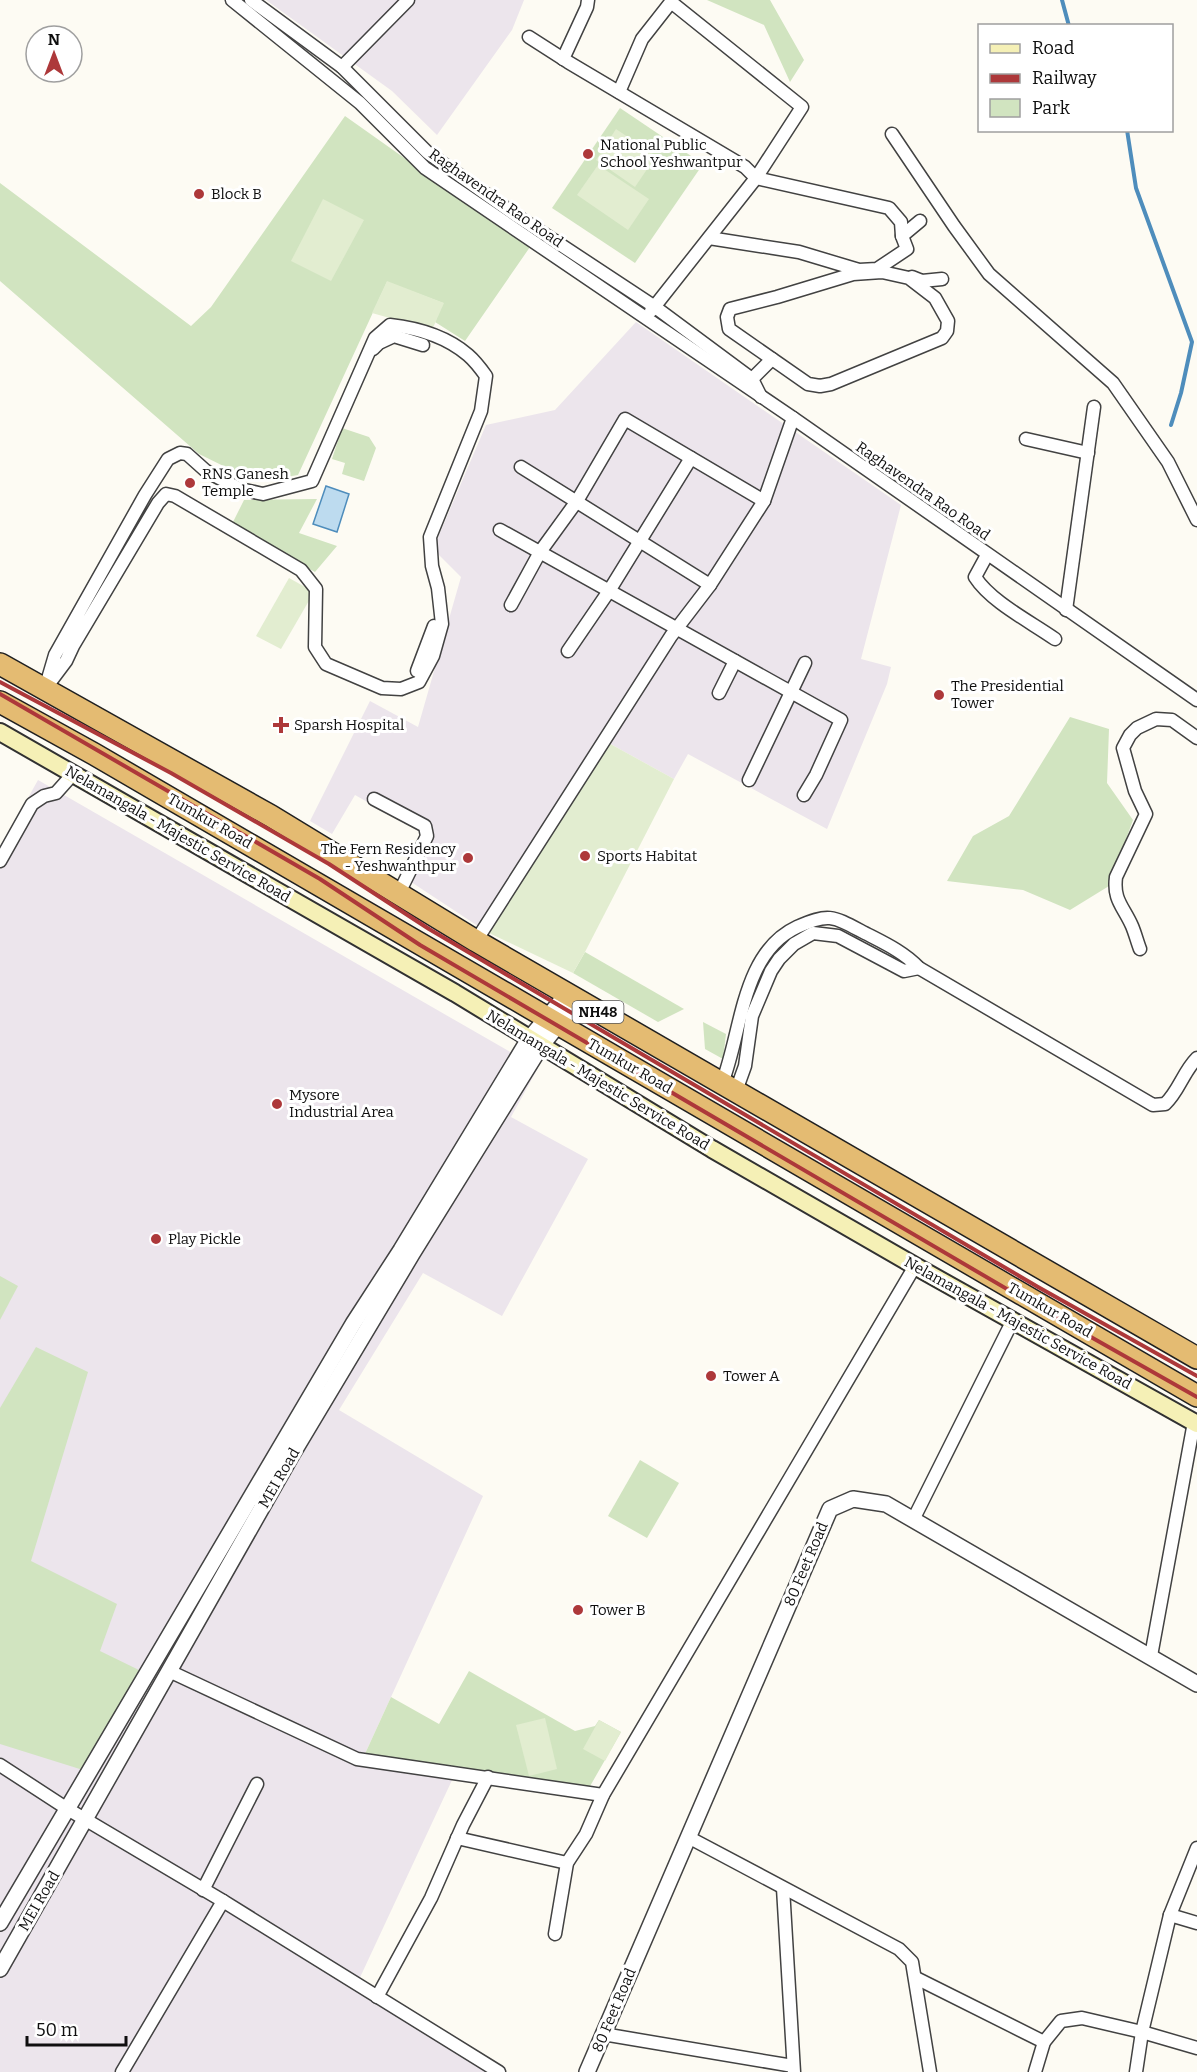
<svg xmlns="http://www.w3.org/2000/svg" width="1197" height="2072" font-family="Bitter,serif">
<style>
.industrial{fill:#ece5ec}
.green{fill:#d1e4c0}
.pitch{fill:#e2edd0}
.water{fill:#bddbef;stroke:#4e8dbc;stroke-width:1.5}
.lines{fill:none;stroke-linecap:round;stroke-linejoin:round}
.stream{stroke:#4e8dbc;stroke-width:4}
.minor-casing{stroke:#424242;stroke-width:15}
.tertiary-casing{stroke:#424242;stroke-width:18}
.secondary-casing{stroke:#313131;stroke-width:20}
.trunk-casing{stroke:#202020;stroke-width:24}
.minor{stroke:#fff;stroke-width:12}
.tertiary{stroke:#fff;stroke-width:15}
.secondary{stroke:#f5f0b6;stroke-width:16}
.trunk{stroke:#e4bb72;stroke-width:21}
.rail{stroke:#ad383a;stroke-width:4}
.poi-dot{fill:#ad383a;stroke:#fff;stroke-width:2}
.labels{text-anchor:middle;stroke-width:6;stroke-linejoin:round;paint-order:stroke}
.shield{fill:#fff;stroke:#575757;stroke-width:1.5}
.shield-label{font-size:14px;font-weight:bold;fill:#0f0f0f}
.poi-label{font-size:15px;fill:#0f0f0f;stroke:#fff;text-anchor:start}
.street-label{font-size:15px;fill:#0f0f0f;stroke:#fff}
</style>
<rect width="100%" height="100%" fill="#fdfbf3"/>
<g class="industrial">
<path d="M266 0H524L512 30 437 135 392 91Z"/>
<path d="M636 322 901 505 861 659 891 667 887 684 827 829 688 754 674 779 605 741 487 932 399 874 422 833 355 795 332 834 310 821 370 701 418 727 461 577 433 549 486 425 555 410Z"/>
<path d="M38 780 538 1068 511 1117 588 1159 502 1316 423 1273 339 1410 483 1496 364 1756 453 1778 356 1986 499 2072H0V848Z"/>
</g>
<g class="green">
<path d="M707 0H770L804 60 790 82 764 25Z"/>
<path d="M620 108 703 164 635 263 552 208Z"/>
<path d="M345 116 530 247 465 341 435 322 443 303 387 282 298 475 256 482 199 454 0 281V183L191 326 211 307Z"/>
<path d="M342 428 369 437 376 448 364 481 342 474 345 463 332 459Z"/>
<path d="M317 499 299 533 337 546 315 572 231 526 244 500Z"/>
<path d="M1070 717 1109 729 1107 783 1133 820 1109 886 1070 910 1023 890 947 881 973 836 1009 816Z"/>
<path d="M585 952 684 1009 658 1022 573 973Z"/>
<path d="M703 1022 726 1034 723 1059 705 1049Z"/>
<path d="M0 1276 18 1286 0 1320Z"/>
<path d="M36 1347 88 1372 31 1561 117 1604 100 1651 139 1670 83 1770 0 1744V1408Z"/>
<path d="M640 1460 679 1483 647 1538 608 1516Z"/>
<path d="M469 1671 575 1731 595 1726 599 1720 621 1732 589 1788 364 1756 391 1697 439 1724Z"/>
</g>
<g class="pitch">
<path d="M616 129 656 156 635 187 596 160Z"/>
<path d="M598 165 649 199 628 230 577 195Z"/>
<path d="M323 199 364 220 331 281 291 261Z"/>
<path d="M387 281 444 303 432 330 372 313Z"/>
<path d="M289 578 314 592 281 649 256 636Z"/>
<path d="M605 741 674 779 585 952 573 973 487 932Z"/>
<path d="M545 1718 557 1769 529 1776 516 1725Z"/>
<path d="M599 1720 621 1732 605 1761 583 1749Z"/>
</g>
<path class="water" d="M326 486 349 494 337 532 313 524Z"/>
<g class="lines">
<g class="stream">
<path d="M1062 0 1069 26"/>
<path d="M1127 130 1136 188 1192 342 1181 393 1171 425"/>
</g>
<g class="minor-casing">
<g id="minor">
<path d="M232 0 360 103 425 168 793 418 1197 700"/>
<path d="M251 0 342 67 427 152 517 216 655 307 752 379 761 397"/>
<path d="M529 37 568 62 745 167 756 178 889 208 901 222 902 236 907 249 877 269 859 270 799 252 709 238"/>
<path d="M563 59 587 7 588 0"/>
<path d="M342 67 408 0"/>
<path d="M619 92 642 39 671 2 802 107 756 178 651 311"/>
<path d="M892 134 954 226 989 274 1113 383 1168 462 1197 520"/>
<path d="M902 236 920 221"/>
<path d="M882 272 909 278 935 298 948 321 947 331 942 338 831 384 820 386 808 384 729 329 727 317 730 309 777 297 853 274Z"/>
<path d="M912 277 922 281 942 279"/>
<path d="M390 325C417 328 447 337 468 355 475 361 481 369 486 376L481 411 430 537 432 566 438 588 442 624 433 656 419 682 401 689 382 688 326 664 315 647 316 589 301 570 175 496 166 494 158 503 73 646 66 661 45 689 55 655 145 495 168 459 180 453 187 454 206 471 240 489 263 494 312 481 375 338Z"/>
<path d="M373 349 379 343 394 336 423 345"/>
<path d="M752 379 772 359"/>
<path d="M1026 439 1088 453"/>
<path d="M521 467 710 585"/>
<path d="M500 530 841 720 816 775 804 795"/>
<path d="M987 555 975 577C991 602 1031 622 1055 639"/>
<path d="M511 605 540 552 577 501 625 419 764 501"/>
<path d="M1066 610 1094 407"/>
<path d="M568 651 609 591 691 458"/>
<path d="M417 671 434 626"/>
<path d="M719 693 735 661"/>
<path d="M749 780 805 663"/>
<path d="M374 799 425 826 427 836 399 893"/>
<path d="M0 861 32 804 44 796 56 793 73 774"/>
<path d="M476 941 671 636 710 585 764 501 793 418"/>
<path d="M1140 949C1137 941 1135 933 1132 926 1123 906 1113 900 1116 877L1146 814 1135 791 1123 748 1130 735 1137 728 1156 719 1172 720 1197 738"/>
<path d="M722 1083C742 1033 741 953 797 927 828 913 833 916 861 931 882 942 903 951 919 968L1153 1105 1165 1104C1179 1091 1183 1072 1197 1058"/>
<path d="M736 1091 745 1066 752 1016 771 971 779 959 794 944 813 933 838 936 904 971 919 968"/>
<path d="M913 1520 1013 1320"/>
<path d="M1151 1656 1194 1422"/>
<path d="M169 1671 357 1759 603 1795"/>
<path d="M0 1765 66 1808 223 1901 499 2072"/>
<path d="M688 1837 899 1949 912 1962 930 2072"/>
<path d="M457 1838 567 1863"/>
<path d="M783 1888 794 2072"/>
<path d="M203 1890 257 1784"/>
<path d="M1170 1915 1197 1923"/>
<path d="M555 1934 567 1863 586 1834 603 1795 915 1266"/>
<path d="M916 1978 1044 2042"/>
<path d="M377 1997 431 1898 463 1825 488 1777"/>
<path d="M603 2034 793 2066"/>
<path d="M122 2072 223 1901"/>
<path d="M1035 2072 1044 2042 1061 2021 1082 2018 1142 2032 1197 2048"/>
<path d="M1136 2072 1142 2032 1170 1915 1197 1848"/>
</g>
</g>
<g class="tertiary-casing">
<g id="tertiary">
<path d="M0 1923 353 1324 401 1250 529 1039 567 994"/>
<path d="M0 1969 290 1458 412 1254 541 1046 578 1000"/>
<path d="M587 2072 830 1509 853 1499 886 1504 1197 1684"/>
</g>
</g>
<g class="secondary-casing">
<path id="secondary" d="M0 732 455 993 712 1149 915 1266 1197 1424"/>
</g>
<g class="trunk-casing">
<g id="trunk">
<path d="M0 664 271 816 476 941 1197 1358"/>
<path d="M0 702 94 754 1197 1396"/>
</g>
</g>
<use href="#minor" class="minor"/>
<use href="#tertiary" class="tertiary"/>
<use href="#secondary" class="secondary"/>
<use href="#trunk" class="trunk"/>
<g class="rail">
<path d="M0 682 171 773 329 864 429 929 1038 1287 1197 1376"/>
<path d="M0 694 320 879 420 945 1029 1302 1197 1397"/>
</g>
</g>
<g class="poi-dot">
<circle cx="588" cy="154" r="6"/>
<circle cx="199" cy="194" r="6"/>
<circle cx="190" cy="483" r="6"/>
<circle cx="939" cy="695" r="6"/>
<path d="M278 716h6v6h6v6h-6v6h-6v-6h-6v-6h6z"/>
<circle cx="585" cy="856" r="6"/>
<circle cx="468" cy="858" r="6"/>
<circle cx="277" cy="1104" r="6"/>
<circle cx="156" cy="1239" r="6"/>
<circle cx="711" cy="1376" r="6"/>
<circle cx="578" cy="1610" r="6"/>
</g>
<g class="labels">
<rect class="shield" x="572.5" y="1001" width="51" height="22" rx="4.5"/>
<g class="shield-label">
<text x="598" y="1017">NH48</text>
</g>
<g class="poi-label">
<text x="600" y="150">National Public<tspan x="600" dy="17">School Yeshwantpur</tspan></text>
<text x="211" y="199">Block B</text>
<text x="202" y="479">RNS Ganesh<tspan x="202" dy="17">Temple</tspan></text>
<text x="951" y="691">The Presidential<tspan x="951" dy="17">Tower</tspan></text>
<text x="294" y="730">Sparsh Hospital</text>
<text x="456" y="854" text-anchor="end">The Fern Residency<tspan x="456" dy="17">- Yeshwanthpur</tspan></text>
<text x="597" y="861">Sports Habitat</text>
<text x="289" y="1100">Mysore<tspan x="289" dy="17">Industrial Area</tspan></text>
<text x="168" y="1244">Play Pickle</text>
<text x="723" y="1381">Tower A</text>
<text x="590" y="1615">Tower B</text>
</g>
<g class="street-label">
<text transform="translate(496 198) rotate(35)" y="5">Raghavendra Rao Road</text>
<text transform="translate(923 491) rotate(35)" y="5">Raghavendra Rao Road</text>
<text transform="translate(210 821) rotate(30)" y="5">Tumkur Road</text>
<text transform="translate(178 834) rotate(30)" y="5">Nelamangala - Majestic Service Road</text>
<text transform="translate(630 1066) rotate(30)" y="5">Tumkur Road</text>
<text transform="translate(598 1080) rotate(31)" y="5">Nelamangala - Majestic Service Road</text>
<text transform="translate(1050 1310) rotate(30)" y="5">Tumkur Road</text>
<text transform="translate(1018 1323) rotate(29)" y="5">Nelamangala - Majestic Service Road</text>
<text transform="translate(279 1478) rotate(-60)" y="5">MEI Road</text>
<text transform="translate(806 1564) rotate(-67)" y="5">80 Feet Road</text>
<text transform="translate(39 1901) rotate(-60)" y="5">MEI Road</text>
<text transform="translate(614 2010) rotate(-67)" y="5">80 Feet Road</text>
</g>
</g>
<rect x="978" y="24" width="195" height="108" fill="#ffffff" stroke="#9f9f9f" stroke-width="1.5"/>
<rect x="990" y="44" width="30" height="9" fill="#f5f0b6" stroke="#9f9f9f" stroke-width="1.5"/>
<text x="1032" y="54" font-size="18" fill="#0f0f0f">Road</text>
<rect x="990" y="74" width="30" height="9" fill="#ad383a" stroke="#9f9f9f" stroke-width="1.5"/>
<text x="1032" y="84" font-size="18" fill="#0f0f0f">Railway</text>
<rect x="990" y="99" width="30" height="18" fill="#d1e4c0" stroke="#9f9f9f" stroke-width="1.5"/>
<text x="1032" y="114" font-size="18" fill="#0f0f0f">Park</text>
<g transform="translate(54 54)"><circle r="28" fill="#ffffff" stroke="#9f9f9f" stroke-width="1.5"/>
<path d="M0-4.5L10 22L0 15L-10 22Z" fill="#ad383a"/>
<text y="-9" font-size="16" font-weight="bold" text-anchor="middle" fill="#0f0f0f">N</text>
</g>
<path d="M27 2036v9h99v-9" fill="none" stroke="#0f0f0f" stroke-width="3"/>
<text x="36" y="2036" font-size="18" fill="#0f0f0f" stroke="#ffffff" stroke-width="4.5" paint-order="stroke">50 m</text>
</svg>
